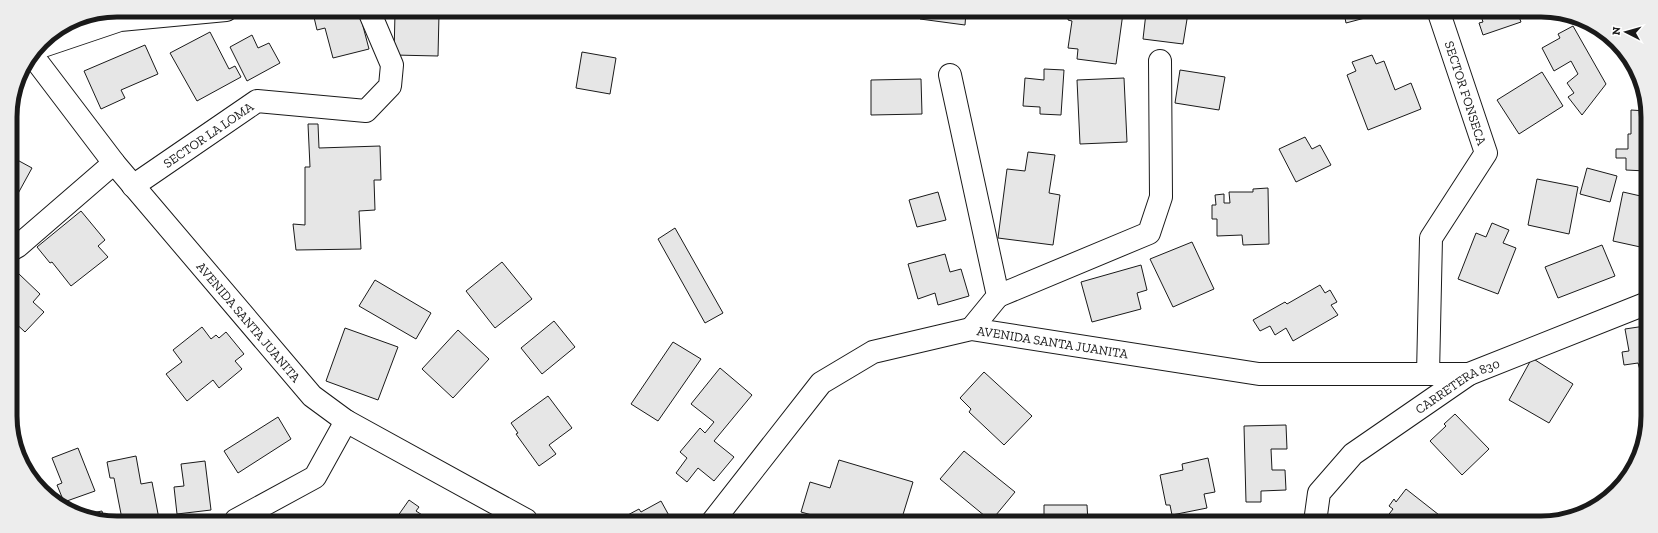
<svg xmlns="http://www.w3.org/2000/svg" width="1658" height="533" font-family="'Zilla Slab',serif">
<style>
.building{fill:#e6e6e6;stroke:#1a1a1a}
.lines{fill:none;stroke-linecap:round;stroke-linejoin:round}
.minor-casing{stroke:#1a1a1a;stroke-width:24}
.minor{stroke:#fff;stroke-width:22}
.labels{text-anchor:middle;stroke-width:3;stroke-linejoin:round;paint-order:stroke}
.street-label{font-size:13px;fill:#1a1a1a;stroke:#fff}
.rim{fill:none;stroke:#1a1a1a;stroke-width:5}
</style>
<rect width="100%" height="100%" fill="#fff"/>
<g class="building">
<path d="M323 11H359L369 49 333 58 325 28 317 30 313 13Z"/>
<path d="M921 12H966L965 25 920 19Z"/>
<path d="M1069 12 1123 13 1116 64 1077 59 1078 49 1068 48 1072 21 1068 20Z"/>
<path d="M395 13 439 14 438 56 394 55Z"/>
<path d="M1146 13H1188L1183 44 1143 39Z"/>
<path d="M1344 13H1380V14L1346 23Z"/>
<path d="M1480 13 1518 14 1521 22 1483 35 1479 23 1483 22Z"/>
<path d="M1573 26 1606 84 1582 115 1568 97 1574 93 1567 83 1578 74 1571 61 1554 71 1542 48 1560 38 1558 34Z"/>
<path d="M210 32 229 69 235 66 241 77 197 101 170 53Z"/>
<path d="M252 35 258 48 269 43 280 63 247 81 230 47Z"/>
<path d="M145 45 158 74 121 90 125 98 101 109 84 71Z"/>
<path d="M582 52 616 58 610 94 576 88Z"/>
<path d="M1372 55 1376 64 1384 61 1395 90 1411 83 1421 109 1368 130 1347 75 1356 71 1352 62Z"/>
<path d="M1044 69 1064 70 1061 115 1040 114V107L1023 106 1025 78 1044 80Z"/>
<path d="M1180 70 1225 77 1219 110 1175 103Z"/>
<path d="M1542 72 1563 106 1519 134 1497 100Z"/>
<path d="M1124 78 1127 142 1080 144 1077 80Z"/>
<path d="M921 79 922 114 871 115V80Z"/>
<path d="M1631 110 1646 111V171L1626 170V158H1616V149H1628V134H1631Z"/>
<path d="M308 124H318L319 148 380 146 381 180H374L375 210 359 211 361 249 296 250 293 224 305 225V167H310Z"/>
<path d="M1305 137 1312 149 1320 145 1331 165 1296 182 1279 149Z"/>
<path d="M1028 152 1055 155 1049 193 1060 195 1053 245 998 238 1007 169 1025 171Z"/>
<path d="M10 156 32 168 15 199 11 197Z"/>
<path d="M1587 168 1617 176 1610 202 1580 194Z"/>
<path d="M1537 179 1578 187 1569 234 1528 225Z"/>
<path d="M1268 188 1269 244 1243 245 1242 235 1217 236V219H1212V205H1216L1215 195 1224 194V203H1230L1229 192H1253V189Z"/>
<path d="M938 192 946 220 917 227 909 200Z"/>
<path d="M1623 192 1645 197V248L1613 241Z"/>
<path d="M81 211 105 240 98 246 108 257 71 286 52 262 50 263 37 247Z"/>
<path d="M1492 223 1509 230 1503 243 1516 248 1498 294 1458 279 1476 233 1486 237Z"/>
<path d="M675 228 723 313 705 323 658 239Z"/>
<path d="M1192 242 1214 289 1173 307 1150 259Z"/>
<path d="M1602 245 1615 276 1558 298 1545 267Z"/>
<path d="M945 254 950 272 961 269 969 296 938 305 935 293 918 299 908 264Z"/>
<path d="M502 262 532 299 495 328 466 291Z"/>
<path d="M1141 265 1147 290 1137 293 1141 309 1092 322 1081 282Z"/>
<path d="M19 274 40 294 33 302 44 312 25 332 11 319V282Z"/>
<path d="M375 280 431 313 416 339 359 306Z"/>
<path d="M1320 285 1325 293 1330 290 1337 302 1331 305 1338 315 1293 341 1286 328 1275 335 1270 326 1260 331 1253 320 1285 302 1287 304Z"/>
<path d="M554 321 575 347 542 374 521 348Z"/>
<path d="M1645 326V369L1640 370 1638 363 1624 365 1622 352 1629 351 1625 329Z"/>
<path d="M202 327 211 339 216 335 219 338 226 332 244 354 235 361 242 369 219 388 213 380 187 401 166 374 182 362 173 350Z"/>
<path d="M345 328 398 347 378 400 326 381Z"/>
<path d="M458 330 489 359 453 398 422 369Z"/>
<path d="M673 342 701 359 658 421 631 404Z"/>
<path d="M1532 358 1573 384 1549 423 1509 400Z"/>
<path d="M720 368 752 395 714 441 734 457 714 481 698 468 687 482 676 473 687 458 680 452 700 428 705 433 714 422 691 404Z"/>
<path d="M984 372 1032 416 1004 445 969 412 971 409 960 398Z"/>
<path d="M548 396 572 428 549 445 556 454 539 466 516 434 518 433 511 423Z"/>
<path d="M1455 414 1489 449 1462 475 1430 441 1446 426 1444 424Z"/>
<path d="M278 417 291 439 238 473 224 451Z"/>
<path d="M1286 425 1287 449H1271L1272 470H1285L1286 490 1261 491V502H1246L1244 426Z"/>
<path d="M78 448 95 491 64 502 57 485 62 483 52 458Z"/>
<path d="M964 451 1015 492 991 521 940 479Z"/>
<path d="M136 456 141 484 152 482 159 519H122L114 478H110L107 462Z"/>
<path d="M1208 458 1215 492 1204 494 1207 508 1172 515 1170 505H1166L1160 475 1183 470 1182 464Z"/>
<path d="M839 460 913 482 901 521H833L801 512 810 482 830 488Z"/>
<path d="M205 461 211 510 177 514 174 487 184 486 181 464Z"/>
<path d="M1406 489 1448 522 1447 523 1383 522 1393 509 1389 506 1394 499 1396 502Z"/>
<path d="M409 500 419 507 416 511 430 520H395Z"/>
<path d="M661 501 672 521H626L624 517 639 509 641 512Z"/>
<path d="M1044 505H1087L1088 522H1044Z"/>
<path d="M102 511 104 519H89L81 515Z"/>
</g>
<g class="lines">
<g class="minor-casing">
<g id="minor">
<path d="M37 48 120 20 226 10"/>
<path id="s1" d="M32 55 114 163 312 396 346 421 526 520"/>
<path d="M950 75 998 296 971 329"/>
<path id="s2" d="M133 186 257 101 366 111 390 86 392 65 369 11"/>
<path d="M11 250 18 246 114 163"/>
<path d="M998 296 1149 233 1161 197 1160 61"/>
<path d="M1428 374 1431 238 1486 153 1439 13"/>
<path d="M236 520 315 477 346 421"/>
<path id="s3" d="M713 521 821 383 873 352 971 329 1259 374H1469"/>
<path id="s4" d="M1315 522 1319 493 1353 454 1469 374 1645 304"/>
</g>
</g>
<use href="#minor" class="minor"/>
</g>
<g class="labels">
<g class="street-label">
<text transform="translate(1466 93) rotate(72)" y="5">SECTOR FONSECA</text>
<text dy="5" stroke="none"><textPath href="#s2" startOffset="91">SECTOR LA LOMA</textPath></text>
<text dy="5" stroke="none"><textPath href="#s1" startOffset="344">AVENIDA SANTA JUANITA</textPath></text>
<text dy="5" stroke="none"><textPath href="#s3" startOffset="419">AVENIDA SANTA JUANITA</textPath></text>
<text dy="5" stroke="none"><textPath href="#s4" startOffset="206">CARRETERA 830</textPath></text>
</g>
</g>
<path d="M0 0H1658V533H0ZM117 17H1541A100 100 0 0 1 1641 117V416A100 100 0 0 1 1541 516H117A100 100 0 0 1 17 416V117A100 100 0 0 1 117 17Z" fill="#ededed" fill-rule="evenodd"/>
<path class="rim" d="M117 17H1541A100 100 0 0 1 1641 117V416A100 100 0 0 1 1541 516H117A100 100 0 0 1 17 416V117A100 100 0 0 1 117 17Z"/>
<g transform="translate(1626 32) rotate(276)" stroke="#ffffff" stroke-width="3" paint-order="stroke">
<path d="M0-3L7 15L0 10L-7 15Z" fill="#1a1a1a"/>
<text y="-6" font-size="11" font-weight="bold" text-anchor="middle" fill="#1a1a1a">N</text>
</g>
</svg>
